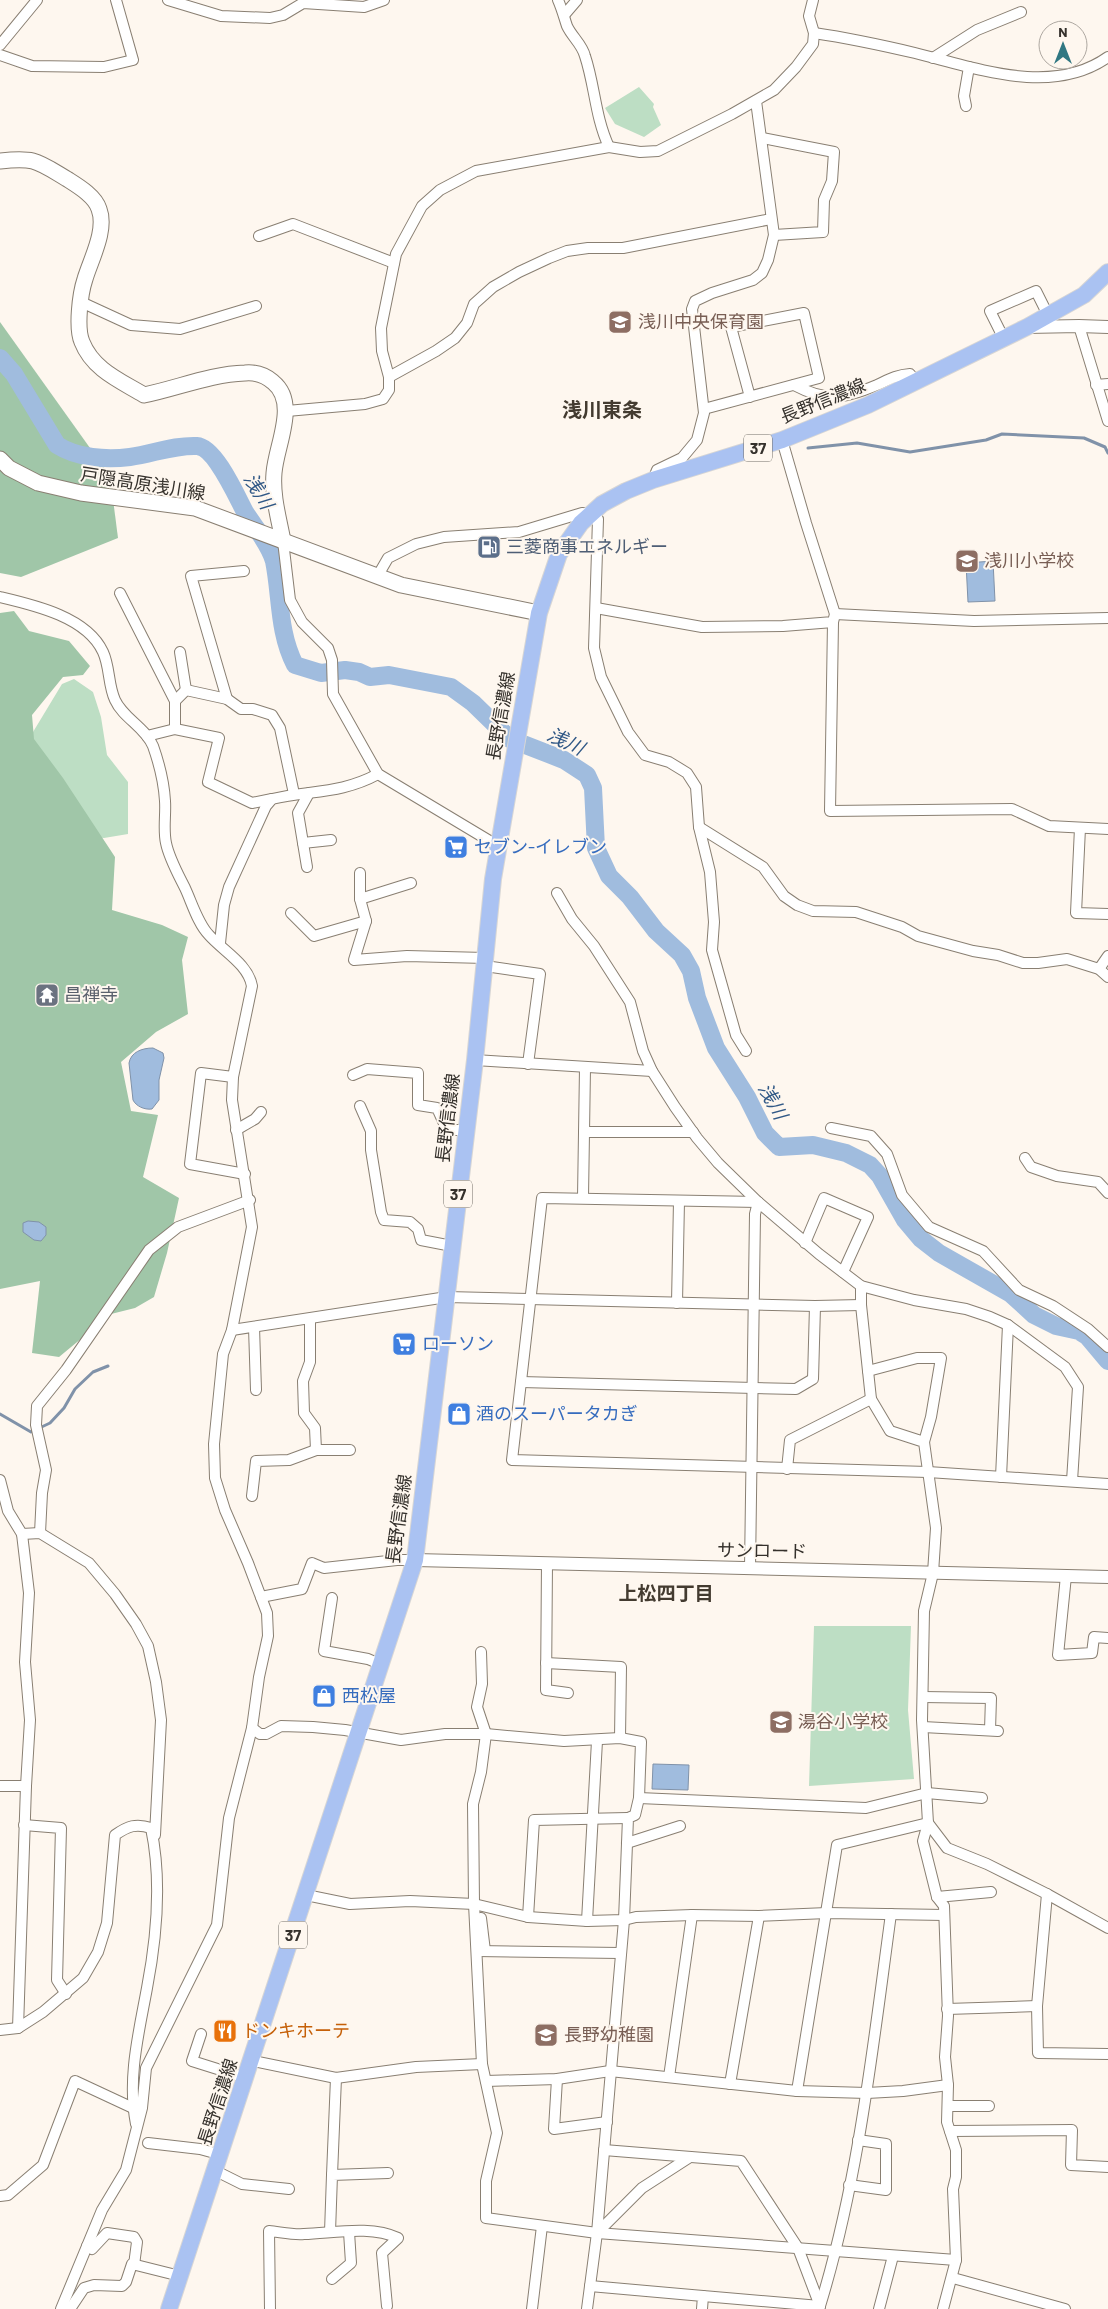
<svg xmlns="http://www.w3.org/2000/svg" width="1108" height="2309" font-family="Barlow,'Noto Sans JP',sans-serif">
<style>
.green{fill:#bddec4}
.forest{fill:#a0c6a8}
.water{fill:#a0bcde;stroke:#8092a9}
.lines{fill:none;stroke-linecap:round;stroke-linejoin:round}
.stream{stroke:#8092a9;stroke-width:3}
.river{stroke:#a0bcde;stroke-width:18}
.minor-casing{stroke:#897f72;stroke-width:12}
.tertiary-casing{stroke:#897f72;stroke-width:14}
.secondary-casing{stroke:#897f72;stroke-width:17}
.primary-casing{stroke:#d7d6d5;stroke-width:18}
.minor{stroke:#fff;stroke-width:10}
.tertiary{stroke:#fff;stroke-width:12}
.secondary{stroke:#fff;stroke-width:15}
.primary{stroke:#aac2f2;stroke-width:16}
.labels{text-anchor:middle;stroke-width:4;stroke-linejoin:round;paint-order:stroke}
.shield{fill:#fef7ef;stroke:#716c66;stroke-width:1}
.shield-label{font-size:16px;font-weight:bold;fill:#35312c}
.education-label{font-size:18px;fill:#785e54;stroke:#fef7ef;text-anchor:start}
.street-label{font-size:18px;fill:#35312c;stroke:#fef7ef}
.service-label{font-size:18px;fill:#4e5e75;stroke:#fef7ef;text-anchor:start}
.shop-label{font-size:18px;fill:#366cbe;stroke:#fef7ef;text-anchor:start}
.worship-label{font-size:18px;fill:#5b616d;stroke:#fef7ef;text-anchor:start}
.food-label{font-size:18px;fill:#c56008;stroke:#fef7ef;text-anchor:start}
.water-label{font-size:19px;font-style:italic;fill:#305886;stroke:#fef7ef}
.neighbourhood-label{font-size:19px;font-weight:bold;fill:#433b30;stroke:#fef7ef}
.quarter-label{font-size:20px;font-weight:bold;fill:#433b30;stroke:#fef7ef}
</style>
<rect width="100%" height="100%" fill="#fef7ef"/>
<g class="green">
<path d="M639 87 654 104 653 107 661 125 644 137 615 124 605 108Z"/>
<path d="M74 679 93 692 101 717 107 755 128 782V834L104 838 90 837 0 754 30 737 62 684Z"/>
<path d="M814 1626H911L908 1710 914 1779 809 1786Z"/>
</g>
<g class="forest">
<path d="M0 322 110 476 118 538 21 577 0 573Z"/>
<path d="M14 611 29 631 69 641 90 666 83 675 63 677 32 715 34 739 63 778 115 857 112 910 162 925 188 937 182 960 188 1014 156 1032 121 1062 131 1111 158 1115 143 1177 179 1198 167 1253 154 1297 135 1308 111 1314 59 1357 32 1353 40 1281 0 1289V613Z"/>
</g>
<g class="water">
<path d="M993 561 995 601 968 602 966 563Z"/>
<path d="M153 1048 163 1053 164 1058 159 1080V1100L152 1109C144 1110 136 1106 133 1100L129 1063C131 1052 142 1048 153 1048Z"/>
<path d="M28 1221 39 1222 46 1227V1235L41 1241 34 1240 23 1232V1223Z"/>
<path d="M653 1764 689 1765 688 1790 652 1789Z"/>
</g>
<g class="lines">
<g class="stream">
<path d="M808 448 857 443 910 452 986 440 1002 434 1084 438 1105 447 1108 453"/>
<path d="M0 1414 31 1432 50 1423 64 1408 75 1389 93 1372 108 1366"/>
</g>
<path class="river" d="M0 358 14 374 57 445C77 458 106 460 130 457 153 454 173 445 197 446 215 447 237 497 245 512 255 528 269 543 274 561 281 596 278 632 295 665L321 673 345 670 359 672 370 677 389 675 451 687 473 703 510 739 564 760 587 775 593 788 596 848 609 876 630 897 656 931 682 955 691 971 697 998 716 1048 747 1097 765 1133 779 1147 813 1145 846 1153 870 1165 880 1176 905 1220 921 1239 939 1253 1011 1294 1034 1315 1056 1326 1079 1331 1087 1336 1108 1361"/>
<g class="minor-casing">
<g id="minor">
<path d="M168 0 221 16 270 18 283 15 303 3 364 7 384 0"/>
<path d="M558 0C562 9 564 17 567 26 572 37 582 44 585 56 595 86 595 117 609 147"/>
<path d="M565 14 577 0"/>
<path d="M814 33C848 38 881 45 915 53 976 68 1052 97 1108 57"/>
<path d="M0 45 37 0"/>
<path d="M0 55 32 66 104 67 133 60 116 0"/>
<path d="M933 58 977 30 1021 12"/>
<path d="M966 106 964 96 969 67"/>
<path d="M762 138 834 152 832 181 824 200 823 232 774 235"/>
<path d="M259 236 293 224 394 263"/>
<path d="M81 302 131 325 180 329 256 306"/>
<path d="M1079 326 1108 421"/>
<path d="M1004 339 990 311 1036 291 1048 315"/>
<path d="M389 377 436 351 455 338 467 323 474 304 493 287 519 272 549 258 567 251 588 248H623L771 219"/>
<path d="M794 385C826 402 844 399 877 385 888 380 896 375 910 374L916 382"/>
<path d="M1096 385 1108 384"/>
<path d="M704 409 819 378 804 313 731 327 750 397"/>
<path d="M287 411 365 404 383 399 389 390V377L382 351 381 328 396 254 422 206 440 190 476 171 609 147 640 152 658 151 732 114 774 90 796 67 813 44 814 33 809 16 813 0"/>
<path d="M653 480 657 470 682 458 697 440 704 413 692 309 695 301 712 293 753 280 762 273 768 260 774 235 756 101"/>
<path d="M283 541 290 600 302 622 328 648 332 660 333 694 378 774 498 846"/>
<path d="M377 577 388 558 416 544 444 537 519 532 582 513 592 514 598 519 594 648 601 677 628 732 645 755 669 762 687 773 696 787 699 827 710 872 714 922 712 950 736 1035 746 1051"/>
<path d="M120 593 175 701V729L147 736"/>
<path d="M0 597C34 605 87 617 103 652 110 667 108 685 115 700 123 718 145 727 153 746 159 763 164 783 165 801 166 815 163 829 166 843 169 858 178 874 185 888 192 903 198 924 209 935 223 951 248 964 252 986L233 1077 232 1100 252 1227 232 1330 223 1354 214 1444 215 1478 225 1510 248 1563 267 1613 268 1636 259 1677 252 1728 229 1818 217 1925 146 2068 142 2108 126 2170 102 2210 61 2309"/>
<path d="M596 608 702 627 783 626 833 622 835 614 806 523 782 440"/>
<path d="M835 614 974 621 1108 618"/>
<path d="M833 622 830 811 1012 809 1049 826 1108 829"/>
<path d="M180 652 186 690"/>
<path d="M227 699 191 576 244 571"/>
<path d="M175 701 186 690 227 699 241 709H253L272 715 280 728 294 794"/>
<path d="M175 729 219 738 208 782 252 803 272 799"/>
<path d="M699 827 763 867 784 896 797 905 813 911 856 912 902 927 918 936 973 951 998 955 1023 963H1038L1067 959 1099 969 1108 977"/>
<path d="M1080 828 1076 913 1108 914"/>
<path d="M303 843 331 840"/>
<path d="M307 867 298 813 309 793"/>
<path d="M360 873V899L366 921 354 960 407 956 485 958"/>
<path d="M557 893 572 919 594 946 630 1002 643 1051 652 1071 675 1107 697 1138 718 1163 758 1202 819 1254 861 1286 914 1300 966 1309 990 1317 1008 1325 1065 1367 1078 1387 1072 1481"/>
<path d="M360 899 411 883"/>
<path d="M291 913 314 936 366 921"/>
<path d="M220 943 224 905 229 887 266 806 272 799C311 790 341 794 378 774"/>
<path d="M485 966 540 974 528 1064"/>
<path d="M1099 969 1108 956"/>
<path d="M475 1060 652 1071"/>
<path d="M353 1075 367 1069 418 1073V1105L437 1108 447 1130H466"/>
<path d="M233 1077 201 1073 190 1164 245 1174"/>
<path d="M360 1106 371 1131V1150L381 1212 384 1220 410 1222 418 1229 421 1240 452 1246"/>
<path d="M831 1128 871 1136 887 1154 902 1195 929 1227 983 1251 1019 1290 1053 1306 1088 1329 1108 1347"/>
<path d="M236 1130 255 1119 261 1112"/>
<path d="M584 1132H693"/>
<path d="M1025 1158 1031 1167 1057 1176 1098 1182 1108 1193"/>
<path d="M583 1197 585 1068"/>
<path d="M758 1202 542 1198 512 1460 928 1472 1108 1484"/>
<path d="M805 1243 824 1198 868 1217 843 1272"/>
<path d="M861 1286V1305L871 1399 890 1431 924 1442 936 1528 933 1573 924 1611 922 1720 928 1823 923 1841 937 1897 944 1906 948 2016 945 2057 948 2085 947 2122 956 2150V2177L953 2189 956 2260 943 2309"/>
<path d="M677 1303 679 1201"/>
<path d="M310 1319V1362L303 1381 304 1413 315 1428 316 1450"/>
<path d="M254 1327 256 1390"/>
<path d="M232 1330 447 1297 815 1306 861 1305"/>
<path d="M868 1371 917 1358H941L931 1417 924 1442"/>
<path d="M521 1382 796 1389 813 1379 815 1306"/>
<path d="M787 1469 790 1440 871 1399"/>
<path d="M1001 1477 1008 1325"/>
<path d="M0 1480 8 1511 22 1534 29 1593 25 1662 30 1720 26 1786H0"/>
<path d="M252 1496 256 1461 289 1460 316 1450H350"/>
<path d="M40 1533 42 1493 46 1470 36 1425 37 1406 66 1370 149 1250 178 1227 250 1200"/>
<path d="M22 1534 40 1533 89 1563 115 1594 136 1624 148 1646 156 1682 161 1720 155 1835"/>
<path d="M547 1563 546 1690 568 1693"/>
<path d="M750 1568 755 1214 758 1202"/>
<path d="M1066 1576 1058 1655 1092 1653 1094 1637 1108 1638"/>
<path d="M261 1597 302 1589 312 1563 324 1568 397 1560H415"/>
<path d="M332 1598 324 1651 368 1659 382 1665"/>
<path d="M481 1652 482 1684 477 1707 486 1734 481 1772 473 1804 474 1904 482 2064 497 2133 486 2181V2218L597 2233 956 2260"/>
<path d="M546 1663 621 1667 620 1738"/>
<path d="M923 1697 991 1698 990 1730"/>
<path d="M923 1727 998 1731"/>
<path d="M252 1728 260 1734H266L281 1726 313 1727 345 1730 401 1740 445 1734H486L564 1741 620 1738 641 1742 639 1798 635 1815 628 1818 624 1920 597 2233 587 2309"/>
<path d="M639 1798 866 1808 927 1793 982 1798"/>
<path d="M928 1823 947 1848 987 1864 1047 1894 1108 1928"/>
<path d="M24 1825 61 1828 57 1980 66 1994"/>
<path d="M627 1843 680 1826"/>
<path d="M1047 1894 1037 2006 1038 2053 1108 2054"/>
<path d="M306 1895 350 1904 410 1901 474 1904 528 1917 587 1921 624 1920 636 1917 692 1915 759 1916 827 1913 944 1915"/>
<path d="M937 1897 991 1892"/>
<path d="M528 1917 534 1820 628 1818"/>
<path d="M481 1918 485 1951"/>
<path d="M587 1921 597 1741"/>
<path d="M477 1951 620 1953"/>
<path d="M947 2009 1037 2006"/>
<path d="M18 2028 26 1786"/>
<path d="M0 2030 18 2028 43 2012 83 1978 98 1952 107 1923 115 1835C128 1826 136 1823 151 1828 162 1880 157 1936 147 1988 139 2032 127 2078 136 2124"/>
<path d="M201 2034 192 2061 246 2078"/>
<path d="M253 2061 336 2078 416 2067 482 2064"/>
<path d="M669 2077 692 1915"/>
<path d="M557 2079 554 2129 607 2122"/>
<path d="M486 2081 557 2079 610 2071 797 2091 867 2093 903 2091 948 2085"/>
<path d="M730 2084 759 1916"/>
<path d="M797 2091 837 1845 928 1823"/>
<path d="M948 2106H989"/>
<path d="M950 2131 1072 2130 1071 2165 1108 2167"/>
<path d="M148 2143 200 2149 222 2155"/>
<path d="M604 2150 741 2161 798 2248 820 2306"/>
<path d="M216 2171 242 2184 289 2189"/>
<path d="M332 2175 336 2078"/>
<path d="M849 2185 886 2190V2144L858 2140"/>
<path d="M0 2196 8 2195 43 2165 75 2081 133 2108"/>
<path d="M330 2232 332 2175 388 2173"/>
<path d="M597 2233 642 2188 690 2157"/>
<path d="M87 2246 92 2249 107 2233 134 2237 137 2242 134 2265"/>
<path d="M953 2278 1065 2309"/>
<path d="M332 2279 351 2263 349 2232"/>
<path d="M590 2286 703 2296 702 2309"/>
<path d="M703 2296 820 2306"/>
<path d="M820 2306C859 2179 873 2045 891 1914"/>
<path d="M70 2309 84 2288 94 2285 122 2286 126 2282 132 2264 180 2276"/>
<path d="M270 2309 269 2231C280 2232 293 2235 304 2234 334 2233 371 2225 398 2238L382 2253 387 2306"/>
<path d="M532 2309 542 2226"/>
<path d="M879 2309 893 2256"/>
</g>
</g>
<g class="tertiary-casing">
<g id="tertiary">
<path d="M1027 327 1079 326 1108 327"/>
<path d="M415 1560 1108 1577"/>
</g>
</g>
<g class="secondary-casing">
<g id="secondary">
<path d="M0 161C35 157 37 161 67 179 78 186 95 196 99 209 107 230 91 259 85 279 80 294 76 328 82 342 93 370 121 381 144 395 178 388 211 374 245 373 256 372 266 376 273 382 299 403 276 445 274 473 272 496 279 519 283 541"/>
<path d="M0 459 9 468 38 483 81 493 195 508 401 585 539 613"/>
</g>
</g>
<g class="primary-casing">
<path id="primary" d="M169 2309 415 1560 475 1060 493 879 539 613 559 554 581 523 602 504 626 491 653 480 782 440 868 405 1027 327 1084 295 1108 272"/>
</g>
<use href="#minor" class="minor"/>
<use href="#tertiary" class="tertiary"/>
<use href="#secondary" class="secondary"/>
<use href="#primary" class="primary"/>
</g>
<defs>
<g id="school-square" transform="scale(1.25)"><rect x="-9" y="-9" width="18" height="18" rx="4" fill="#8d6e63" stroke="#fef7ef"/><path d="M0-5L7-2L0 1L-7-2ZM-4 1L0 2.5L4 1V4Q0 6-4 4Z" fill="#fff"/></g>
<g id="fuel-square" transform="scale(1.25)"><rect x="-9" y="-9" width="18" height="18" rx="4" fill="#5c6f8a" stroke="#fef7ef"/><path d="M-5.5-6h7V0h2V4h1.3V-2.5L3-4.5l.8-.8L6-3V5H2.5V1h-1V6h-7ZM-4.2-4.7v3.2H.2V-4.7Z" fill="#fff"/></g>
<g id="supermarket-square" transform="scale(1.25)"><rect x="-9" y="-9" width="18" height="18" rx="4" fill="#3f7fe0" stroke="#fef7ef"/><path d="M-6-5.5h2.5l.6 2H6L4.5 2H-2.5L-4.4-4H-6ZM-1.5 3.2a1.3 1.3 0 1 0 .1 0ZM3 3.2a1.3 1.3 0 1 0 .1 0Z" fill="#fff"/></g>
<g id="temple-square" transform="scale(1.25)"><rect x="-9" y="-9" width="18" height="18" rx="4" fill="#6b7280" stroke="#fef7ef"/><path d="M0-6L5-2H3V0L6.5 2.5H4V6H1.5V3h-3V6H-4V2.5H-6.5L-3 0V-2H-5Z" fill="#fff"/></g>
<g id="shop-square" transform="scale(1.25)"><rect x="-9" y="-9" width="18" height="18" rx="4" fill="#3f7fe0" stroke="#fef7ef"/><path d="M-5-2.5h2.3a2.7 3.5 0 0 1 5.4 0H5L5.5 6h-11ZM-1.5-2.5h3a1.5 2.3 0 0 0-3 0Z" fill="#fff"/></g>
<g id="restaurant-square" transform="scale(1.25)"><rect x="-9" y="-9" width="18" height="18" rx="4" fill="#e8710a" stroke="#fef7ef"/><path d="M-5-6h1v4h1v-4h1v4h1v-4h1v5L-1.5 .5V6h-2V.5L-5-1ZM5-6V6H3V1.5H1.5Q1.5-4 5-6Z" fill="#fff"/></g>
</defs>
<g fill-rule="evenodd">
<use href="#school-square" x="620" y="322"/>
<use href="#fuel-square" x="489" y="547"/>
<use href="#school-square" x="967" y="561"/>
<use href="#supermarket-square" x="456" y="847"/>
<use href="#temple-square" x="47" y="995"/>
<use href="#supermarket-square" x="404" y="1344"/>
<use href="#shop-square" x="459" y="1414"/>
<use href="#shop-square" x="324" y="1696"/>
<use href="#school-square" x="781" y="1722"/>
<use href="#restaurant-square" x="225" y="2031"/>
<use href="#school-square" x="546" y="2035"/>
</g>
<g class="labels">
<g class="shield">
<rect x="744" y="434.5" width="28" height="27" rx="4"/>
<rect x="444" y="1180.5" width="28" height="27" rx="4"/>
<rect x="279" y="1921.5" width="28" height="27" rx="4"/>
</g>
<g class="shield-label">
<text x="758" y="454">37</text>
<text x="458" y="1200">37</text>
<text x="293" y="1941">37</text>
</g>
<g class="education-label">
<text x="638" y="328">浅川中央保育園</text>
<text x="984" y="567">浅川小学校</text>
<text x="798" y="1728">湯谷小学校</text>
<text x="564" y="2041">長野幼稚園</text>
</g>
<g class="street-label">
<text transform="translate(823 401) rotate(-22)" y="6">長野信濃線</text>
<text transform="translate(143 484) rotate(9)" y="6">戸隠高原浅川線</text>
<text transform="translate(501 716) rotate(-80)" y="6">長野信濃線</text>
<text transform="translate(448 1118) rotate(-83)" y="6">長野信濃線</text>
<text transform="translate(399 1519) rotate(-82)" y="6">長野信濃線</text>
<text transform="translate(762 1551) rotate(1)" y="6">サンロード</text>
<text transform="translate(218 2102) rotate(-72)" y="6">長野信濃線</text>
</g>
<g class="service-label">
<text x="506" y="553">三菱商事エネルギー</text>
</g>
<g class="shop-label">
<text x="474" y="853">セブン-イレブン</text>
<text x="422" y="1350">ローソン</text>
<text x="476" y="1420">酒のスーパータカぎ</text>
<text x="342" y="1702">西松屋</text>
</g>
<g class="worship-label">
<text x="64" y="1001">昌禅寺</text>
</g>
<g class="food-label">
<text x="242" y="2037">ドンキホーテ</text>
</g>
<g class="water-label">
<text transform="translate(259 491) rotate(59)" y="7">浅川</text>
<text transform="translate(566 741) rotate(26)" y="7">浅川</text>
<text transform="translate(773 1101) rotate(61)" y="7">浅川</text>
</g>
<g class="neighbourhood-label">
<text x="666" y="1600">上松四丁目</text>
</g>
<g class="quarter-label">
<text x="602" y="417">浅川東条</text>
</g>
</g>
<g transform="translate(1063 45)"><circle r="24" fill="#fef7ef" stroke="#aea8a1"/>
<path d="M0-4L9 19L0 12L-9 19Z" fill="#307782"/>
<text y="-8" font-size="14" font-weight="bold" text-anchor="middle" fill="#35312c">N</text>
</g>
</svg>
